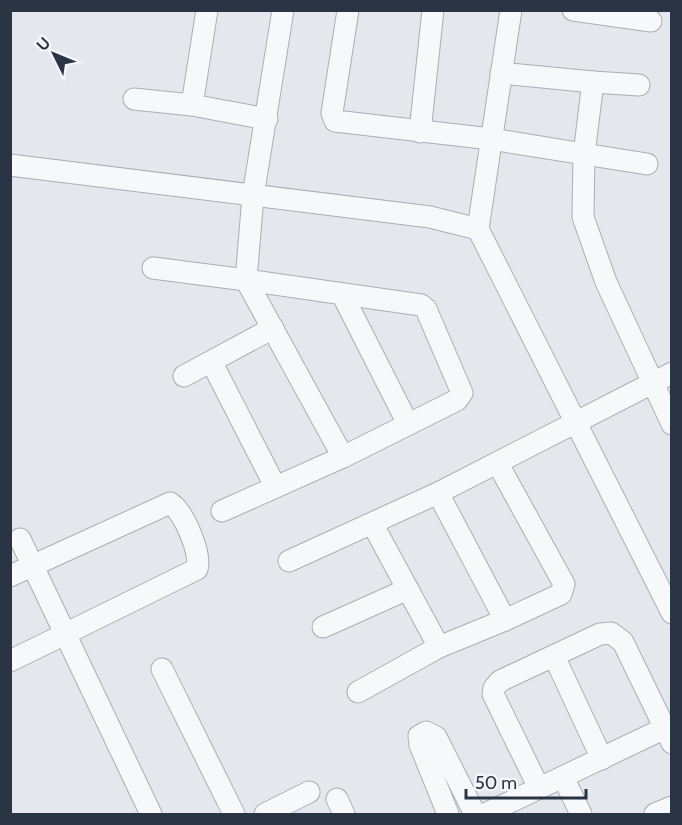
<svg xmlns="http://www.w3.org/2000/svg" width="682" height="825" font-family="Cabin,sans-serif">
<style>
.lines{fill:none;stroke-linecap:round;stroke-linejoin:round}
.minor-casing{stroke:#a9aeb7;stroke-width:23}
.minor{stroke:#f7f8fa;stroke-width:21}
</style>
<rect width="100%" height="100%" fill="#e4e7ec"/>
<g class="lines">
<g class="minor-casing">
<g id="minor">
<path d="M348 10 332 113 335 121 491 139 584 154 583 217 606 282 672 424"/>
<path d="M511 10 478 229 672 613"/>
<path d="M573 10 651 21"/>
<path d="M501 73 593 82 584 154 647 164"/>
<path d="M593 82 639 85"/>
<path d="M134 99 192 105 267 119"/>
<path d="M192 105 207 10"/>
<path d="M420 132 433 10"/>
<path d="M10 165 430 217 478 229"/>
<path d="M153 268 246 280 253 196 283 10"/>
<path d="M342 294 408 424"/>
<path d="M212 363 275 486"/>
<path d="M184 376 273 328"/>
<path d="M498 464 564 584 561 594 505 620"/>
<path d="M438 493 505 620 439 647"/>
<path d="M222 511 343 457 457 400 462 393 426 309 421 305 246 280 343 457"/>
<path d="M20 539 151 814"/>
<path d="M289 561 438 493 672 373"/>
<path d="M10 576 170 503C183 510 202 554 197 569L10 661"/>
<path d="M323 627 408 589"/>
<path d="M554 656 602 759"/>
<path d="M162 669 234 814"/>
<path d="M358 692 439 647 373 525"/>
<path d="M563 777 581 814"/>
<path d="M539 788 493 694 494 688 500 681 600 634 611 633 623 642 672 743"/>
<path d="M337 799 344 814"/>
<path d="M265 814 309 792"/>
<path d="M448 814 420 745 419 736 426 732 436 737 475 814"/>
<path d="M485 814 665 728"/>
<path d="M655 814 672 807"/>
</g>
</g>
<use href="#minor" class="minor"/>
</g>
<rect width="682" height="825" fill="none" stroke="#2b3445" stroke-width="24"/>
<g transform="translate(54 54) rotate(313)" stroke="#f4f6f9" stroke-width="4.5" paint-order="stroke">
<path d="M0-4.5L10 22L0 15L-10 22Z" fill="#2b3445"/>
<text y="-9" font-size="16" font-weight="bold" text-anchor="middle" fill="#2b3445">U</text>
</g>
<path d="M466 789v9h120v-9" fill="none" stroke="#2b3445" stroke-width="3"/>
<text x="475" y="789" font-size="18" fill="#2b3445" stroke="#f4f6f9" stroke-width="4.5" paint-order="stroke">50 m</text>
</svg>
